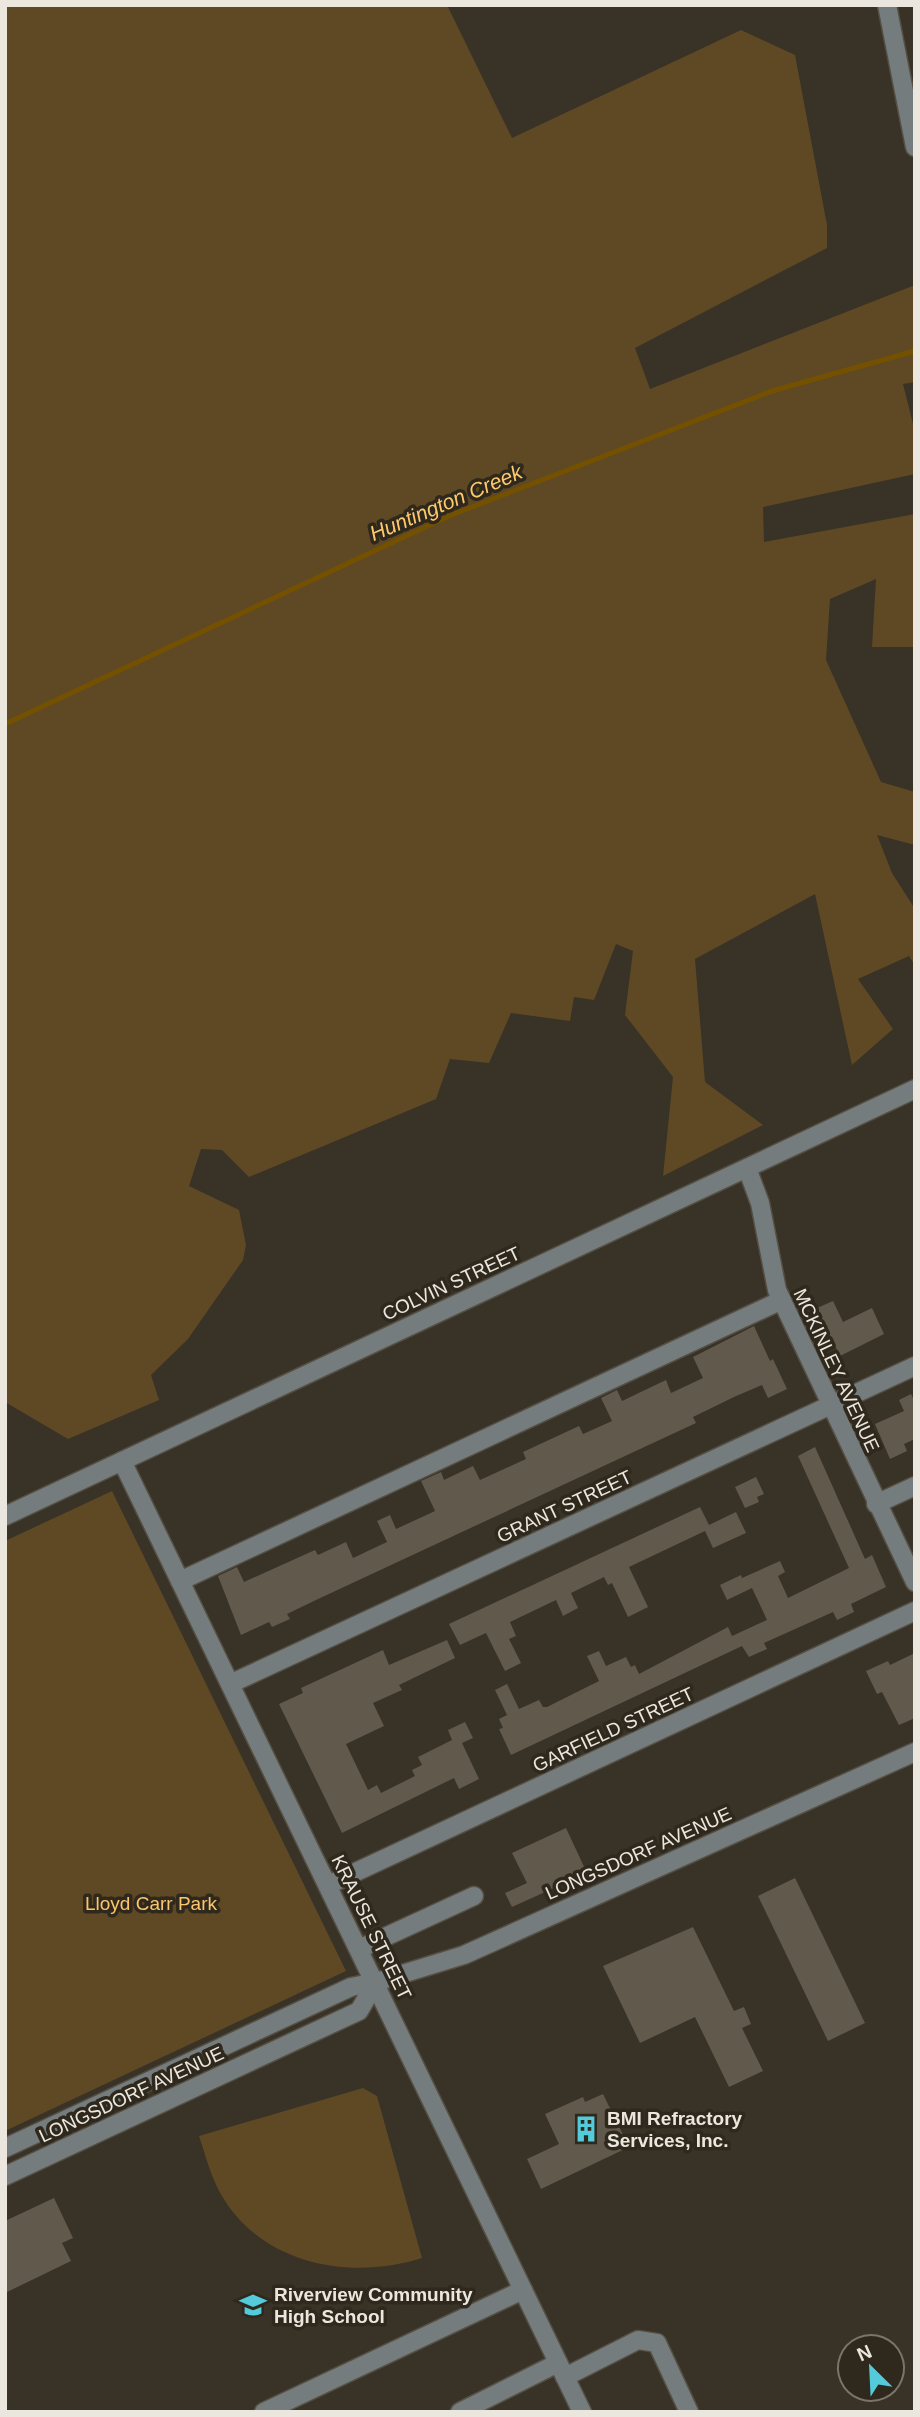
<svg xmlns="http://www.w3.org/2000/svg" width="920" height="2417" font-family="Arial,sans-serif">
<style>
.green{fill:#5e4924}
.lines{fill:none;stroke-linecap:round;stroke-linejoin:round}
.stream{stroke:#745101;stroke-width:5}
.building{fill:#61594c}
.minor-casing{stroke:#554f43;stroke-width:21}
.minor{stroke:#747c7e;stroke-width:18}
.labels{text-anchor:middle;stroke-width:7;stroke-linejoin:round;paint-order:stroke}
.street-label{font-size:19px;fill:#ebe6de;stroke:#2f281c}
.park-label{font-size:19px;fill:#fbc66b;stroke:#2f281c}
.poi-label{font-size:19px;font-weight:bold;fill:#ebe6de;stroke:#2f281c;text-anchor:start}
.water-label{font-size:21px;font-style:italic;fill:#fec86d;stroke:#2f281c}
</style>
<rect width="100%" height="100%" fill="#393226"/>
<g class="green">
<path d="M5 5H447L512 138 741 30 795 55 827 225V248L635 348 650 389 915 285V382L903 384 915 432V474L763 507 764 542 915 514V647H872L876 579 830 599 826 660 881 782 915 792V845L877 835 892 873 915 909V966L909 956 858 979 893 1029 852 1065 815 894 695 959 705 1082 763 1125 663 1176 673 1077 625 1015 633 951 616 944 594 1000 574 997 570 1021 511 1013 489 1063 450 1059 436 1099 249 1177 222 1150 201 1149 189 1186 239 1210 246 1245 243 1260 188 1339 151 1375 159 1400 68 1439 5 1402Z"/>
<path d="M112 1491 346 1971 5 2131V1541Z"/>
<path d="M363 2088 377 2096 422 2258C354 2280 267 2266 225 2201 212 2182 206 2157 199 2136Z"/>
</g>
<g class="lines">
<path class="stream" d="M5 724 449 516 772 391 915 351"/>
</g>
<g class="building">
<path d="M833 1301 843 1322 872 1308 884 1334 840 1356 817 1308Z"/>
<path d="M754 1326 770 1361 773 1359 787 1389 768 1398 762 1385 734 1397 693 1417 696 1423 316 1600 287 1614 290 1619 272 1627 269 1622 241 1635 218 1576 237 1567 244 1582 315 1550 318 1555 346 1542 353 1558 387 1542 377 1521 390 1515 396 1529 435 1511 421 1481 441 1472 444 1480 473 1466 480 1480 526 1459 523 1452 579 1426 583 1434 612 1421 601 1398 617 1390 622 1401 666 1380 671 1393 703 1378 693 1357Z"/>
<path d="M911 1394 915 1402V1439L904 1444 907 1451 890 1459 875 1424 904 1411 899 1400Z"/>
<path d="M815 1447 865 1559 872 1555 886 1587 851 1604 854 1612 837 1620 833 1612 764 1643 767 1649 749 1657 742 1646 511 1755 499 1729 503 1728 499 1719 507 1715 495 1690 507 1684 519 1709 539 1700 543 1707H547L599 1681 587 1656 599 1651 606 1666 626 1657 631 1667 635 1665 639 1674 728 1627 732 1636 767 1620 752 1588 727 1600 720 1585 741 1575 742 1578 780 1561 785 1572 778 1576 788 1598 849 1568 798 1456Z"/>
<path d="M756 1477 764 1494 757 1497 759 1502 745 1508 735 1487Z"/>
<path d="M700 1507 709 1525 736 1512 746 1533 713 1548 705 1531 629 1567 648 1607 628 1617 612 1583 608 1585 604 1577 571 1593 578 1608 563 1616 556 1600 510 1622 516 1636 509 1639 521 1663 505 1671 486 1633 460 1645 449 1624Z"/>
<path d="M447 1640 455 1658 399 1685 402 1690 373 1703 384 1726 346 1744 368 1790 377 1785 381 1793 415 1776 412 1770 422 1765 418 1757 452 1740 448 1730 465 1722 473 1738 462 1743 479 1779 459 1789 454 1778 342 1833 279 1704 303 1693 301 1688 383 1650 389 1665Z"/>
<path d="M915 1653V1718L899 1725 882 1692 877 1694 866 1671 888 1661 890 1665Z"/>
<path d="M566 1828 587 1873 512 1907 505 1893 527 1883 512 1853Z"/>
<path d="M795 1878 865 2023 828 2041 758 1896Z"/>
<path d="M693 1927 734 2011 744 2007 751 2024 742 2028 763 2071 729 2087 695 2017 640 2043 603 1966Z"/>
<path d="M603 2094 629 2147 541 2189 527 2159 559 2144 545 2114 583 2097 585 2102Z"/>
<path d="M54 2198 73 2238 62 2243 71 2261 5 2293V2221Z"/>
</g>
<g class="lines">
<g class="minor-casing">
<g id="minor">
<path d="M887 5 915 147"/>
<path d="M747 1168 760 1203 777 1290 915 1582"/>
<path d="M122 1461 582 2412"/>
<path d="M876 1504 915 1486"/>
<path d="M5 1516 915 1089"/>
<path d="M180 1581 782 1300"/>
<path d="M232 1683 915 1366"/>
<path d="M328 1885 915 1611"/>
<path d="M359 1949 474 1896"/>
<path d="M5 2148 351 1987 376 1982 464 1955 915 1752"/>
<path d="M5 2176 359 2011 376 1982"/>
<path d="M565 2377 638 2340 657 2343 689 2412"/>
<path d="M264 2412 523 2290"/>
<path d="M460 2412 558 2363"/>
</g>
</g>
<use href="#minor" class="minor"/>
</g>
<defs>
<g id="building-bare" transform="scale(2.1)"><path d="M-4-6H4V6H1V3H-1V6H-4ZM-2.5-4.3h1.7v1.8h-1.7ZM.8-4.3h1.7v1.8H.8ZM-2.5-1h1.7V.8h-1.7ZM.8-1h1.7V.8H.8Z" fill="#53cbdb" stroke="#2f281c" stroke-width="2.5" paint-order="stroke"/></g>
<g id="school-bare" transform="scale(2.1)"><path d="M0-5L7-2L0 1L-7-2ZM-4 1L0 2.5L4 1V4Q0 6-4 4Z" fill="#53cbdb" stroke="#2f281c" stroke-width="2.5" paint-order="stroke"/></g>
</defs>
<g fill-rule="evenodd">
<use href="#building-bare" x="586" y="2129"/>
<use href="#school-bare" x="253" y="2305"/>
</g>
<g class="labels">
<g class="street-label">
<text transform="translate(451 1283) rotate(-25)" y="7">COLVIN STREET</text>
<text transform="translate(837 1370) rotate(65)" y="7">MCKINLEY AVENUE</text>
<text transform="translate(564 1506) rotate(-25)" y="7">GRANT STREET</text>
<text transform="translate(613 1729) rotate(-25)" y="7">GARFIELD STREET</text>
<text transform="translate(638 1853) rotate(-24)" y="7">LONGSDORF AVENUE</text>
<text transform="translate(372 1927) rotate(64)" y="7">KRAUSE STREET</text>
<text transform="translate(131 2094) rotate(-25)" y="7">LONGSDORF AVENUE</text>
</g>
<g class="park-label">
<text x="151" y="1910">Lloyd Carr Park</text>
</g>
<g class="poi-label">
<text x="607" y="2125">BMI Refractory<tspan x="607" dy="22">Services, Inc.</tspan></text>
<text x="274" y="2301">Riverview Community<tspan x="274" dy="22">High School</tspan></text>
</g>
<g class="water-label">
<text transform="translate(446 503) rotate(-23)" y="7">Huntington Creek</text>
</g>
</g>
<rect width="920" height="2417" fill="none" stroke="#ebe6de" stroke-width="14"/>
<g transform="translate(871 2368) rotate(336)"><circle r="33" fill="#2f281c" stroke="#7a746a" stroke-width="2"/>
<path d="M0-5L12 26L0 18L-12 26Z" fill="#53cbdb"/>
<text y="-10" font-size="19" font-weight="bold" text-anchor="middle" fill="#ebe6de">N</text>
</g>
</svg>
